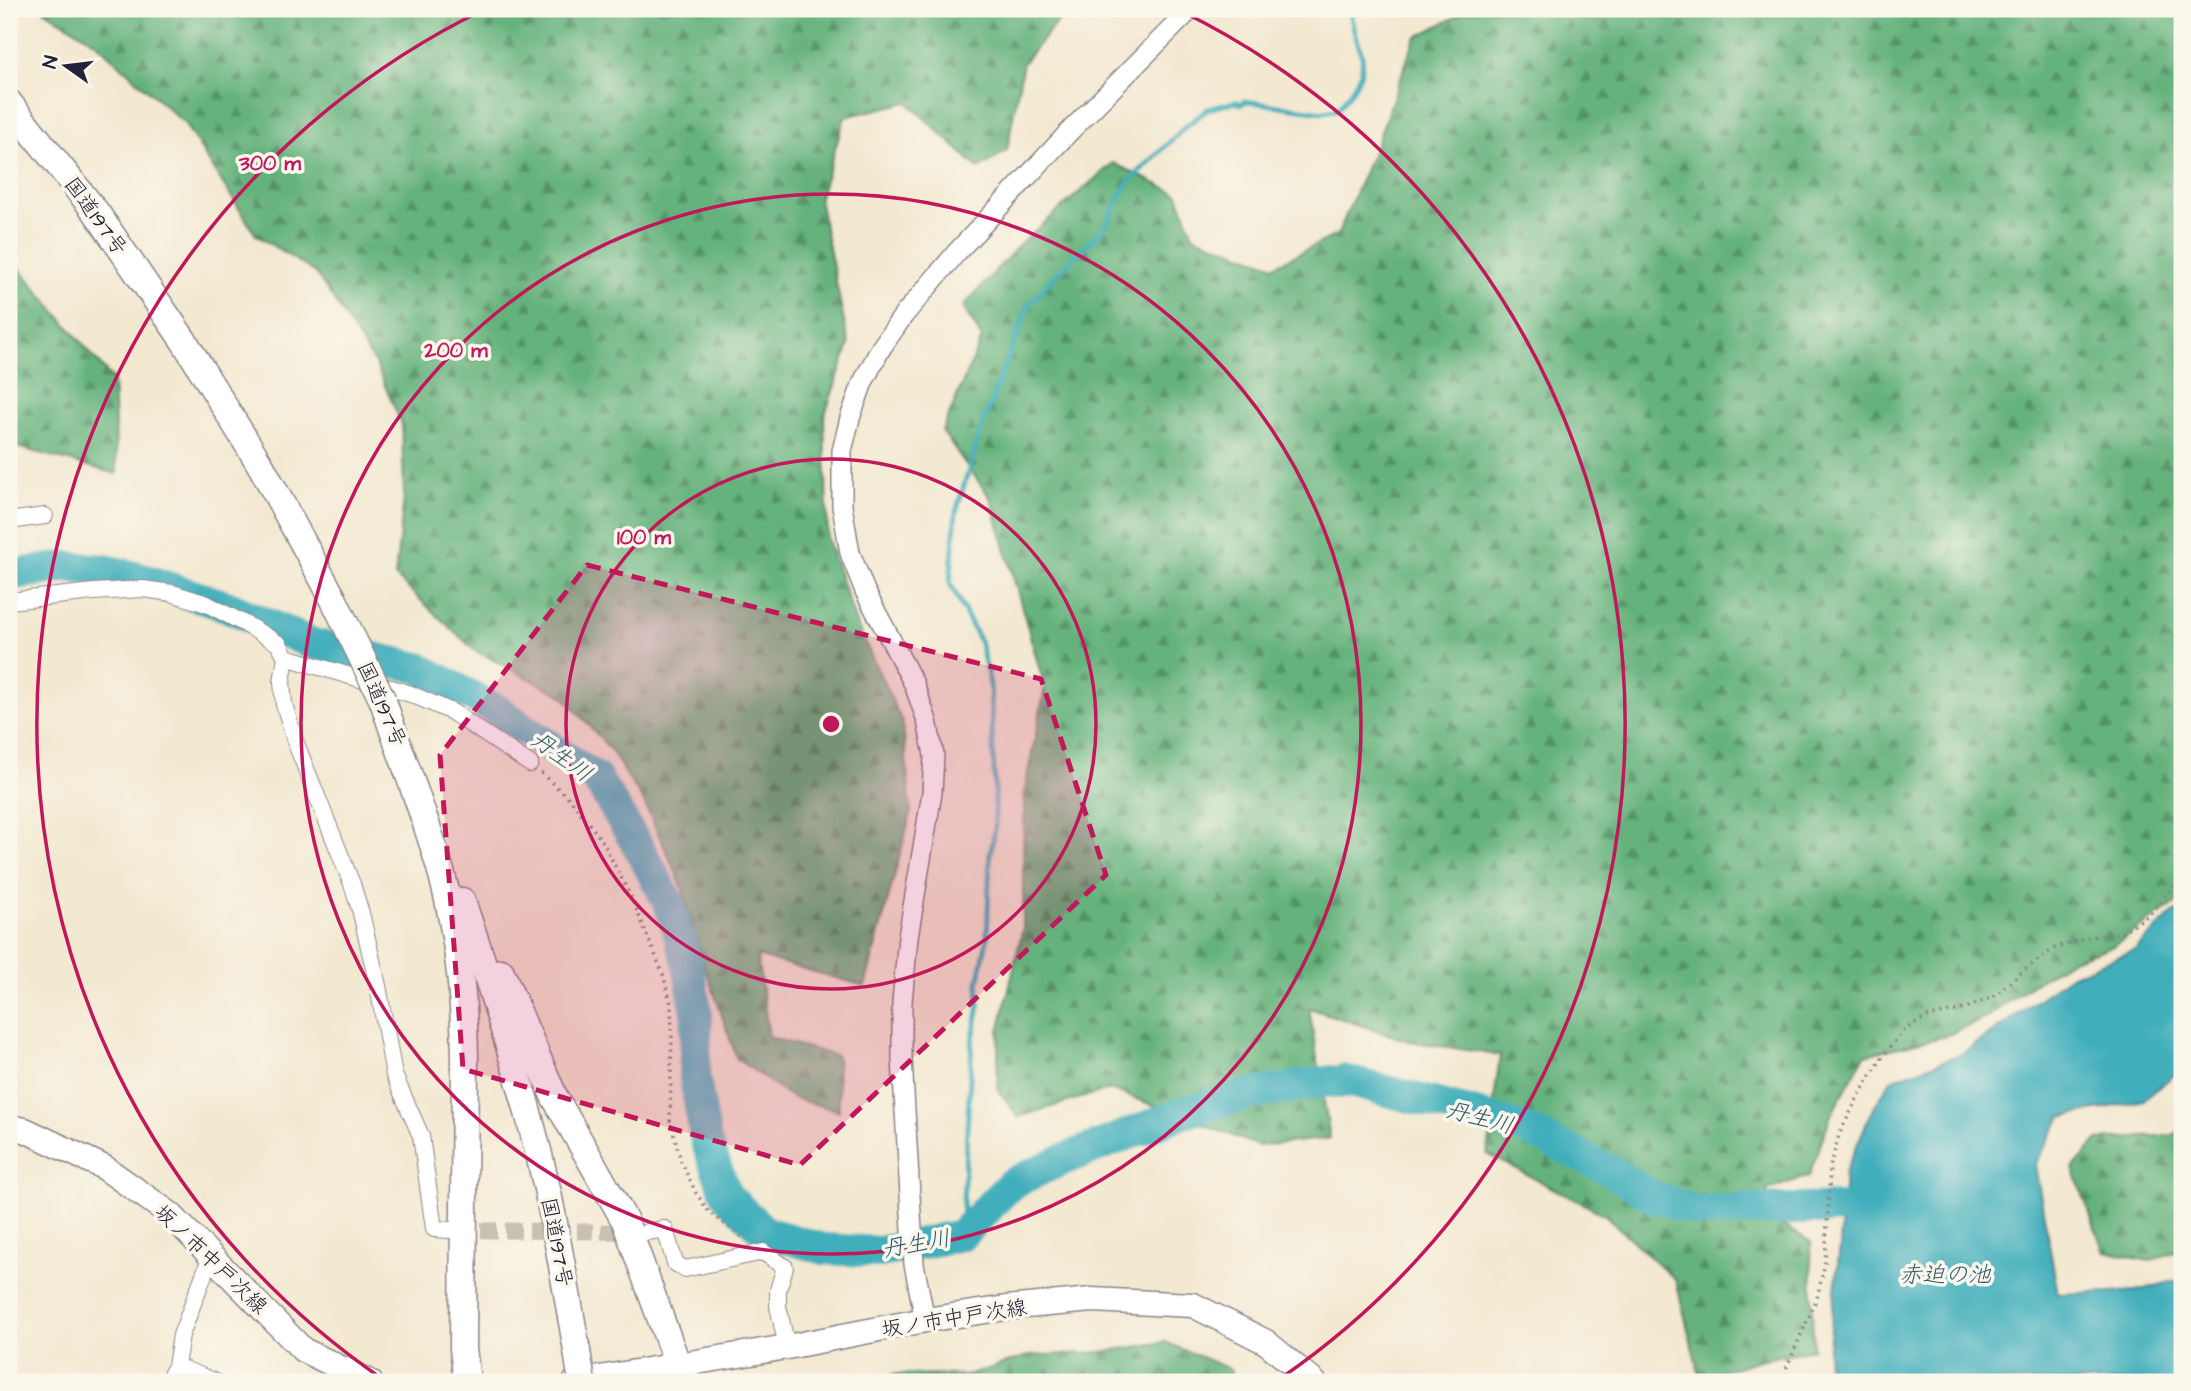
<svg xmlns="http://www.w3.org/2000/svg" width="2191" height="1391" font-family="'Architects Daughter','Klee One',sans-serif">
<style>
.forest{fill:url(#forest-firs);stroke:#446a5b;stroke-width:2}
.water{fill:#3faebb;stroke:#30687b;stroke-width:2}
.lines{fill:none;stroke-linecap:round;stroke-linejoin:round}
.stream{stroke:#3faebb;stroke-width:5}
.river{stroke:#3faebb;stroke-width:32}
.minor-tunnel{stroke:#c9c0b2;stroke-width:16;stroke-dasharray:16 8;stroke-linecap:butt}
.minor-casing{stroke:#8a8586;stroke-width:18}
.tertiary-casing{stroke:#8a8586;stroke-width:22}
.primary-casing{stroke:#8a8586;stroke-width:27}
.trunk-casing{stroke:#8a8586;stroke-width:29}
.path{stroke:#8a8586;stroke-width:3.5;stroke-dasharray:2 5;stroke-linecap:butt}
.minor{stroke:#fff;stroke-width:16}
.tertiary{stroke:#fff;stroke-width:19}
.primary{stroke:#fff;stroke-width:24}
.trunk{stroke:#fff;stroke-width:26}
.trunk-bridge-casing{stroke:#8a8586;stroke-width:29;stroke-linecap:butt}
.trunk-bridge{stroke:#fff;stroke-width:26}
.marked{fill:#c2185b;fill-opacity:0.2;stroke:#c2185b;stroke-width:5;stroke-dasharray:14 9;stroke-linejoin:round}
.ring{fill:none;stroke:#c2185b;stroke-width:3.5}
.labels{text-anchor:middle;stroke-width:7;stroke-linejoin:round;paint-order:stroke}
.street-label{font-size:21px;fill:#22223b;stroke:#fbf7ec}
.water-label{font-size:23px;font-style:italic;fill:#2e5a6e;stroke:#fbf7ec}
.centre{fill:#c2185b;stroke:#fbf7ec;stroke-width:3.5}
.ring-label{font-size:21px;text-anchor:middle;font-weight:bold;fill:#c2185b;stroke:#fbf7ec;stroke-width:7;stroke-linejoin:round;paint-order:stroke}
</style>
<defs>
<pattern id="forest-firs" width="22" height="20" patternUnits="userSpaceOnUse" patternTransform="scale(1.75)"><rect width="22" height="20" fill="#65b27b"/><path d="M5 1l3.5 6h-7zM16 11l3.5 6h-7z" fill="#539066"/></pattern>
</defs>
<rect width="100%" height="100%" fill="#fbf7ec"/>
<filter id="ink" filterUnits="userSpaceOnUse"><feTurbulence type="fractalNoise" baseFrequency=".0143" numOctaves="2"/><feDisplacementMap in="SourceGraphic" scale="14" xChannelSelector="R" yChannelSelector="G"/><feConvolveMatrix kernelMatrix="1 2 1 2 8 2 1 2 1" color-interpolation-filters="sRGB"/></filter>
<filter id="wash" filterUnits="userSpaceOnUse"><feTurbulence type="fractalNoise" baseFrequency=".00686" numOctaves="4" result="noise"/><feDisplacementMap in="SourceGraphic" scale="28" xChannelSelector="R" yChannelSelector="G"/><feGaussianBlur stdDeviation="1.57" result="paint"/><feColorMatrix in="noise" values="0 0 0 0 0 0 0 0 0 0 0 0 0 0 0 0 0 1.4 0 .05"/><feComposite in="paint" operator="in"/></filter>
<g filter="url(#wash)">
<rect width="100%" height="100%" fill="#f3e8d0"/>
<g class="forest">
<path d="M42 9H1068L1023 63 1007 150 979 169 907 102 845 117 819 199 849 345 824 417 828 540 856 623 903 724 911 813 865 986 757 956 769 1037 837 1056 839 1111 793 1098 737 1059 705 967 682 886 644 802 610 749 563 696 474 650 395 576 404 497 402 425 376 365 316 273 256 235 184 123 96 43Z"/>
<path d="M1470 9H2182V899L2113 946 2069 961 2030 986 1986 1018 1943 1037 1865 1055 1831 1115 1809 1176 1767 1190 1780 1223 1811 1242 1813 1349 1756 1361 1700 1378 1676 1281 1605 1215 1487 1154 1500 1055 1408 1041 1309 1008 1330 1138 1259 1146 1110 1089 1018 1117 997 1088 999 1031 1023 928 1024 793 1045 688 991 499 942 431 982 338 963 307 1019 245 1113 163 1178 194 1193 236 1274 266 1338 234 1377 143 1415 38Z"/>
<path d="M9 256 113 380 117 474 9 445Z"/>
<path d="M2182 1129V1249L2150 1261 2104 1252 2073 1168 2098 1140 2173 1135Z"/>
<path d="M1165 1342 1230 1369 1237 1382H890L892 1374 970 1375 1027 1356 1102 1352Z"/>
</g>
<path class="water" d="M2182 909V1068L2144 1100 2061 1117 2035 1165 2058 1294 2136 1291 2182 1279V1382H1825L1840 1245 1845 1172 1872 1111 1891 1080 1962 1054 2072 975 2135 950 2173 913Z"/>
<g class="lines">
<path class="stream" d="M961 1235 972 1044 979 1005 978 983 987 939 990 854 995 828V792L990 684 980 642 950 583 956 512 983 423 1028 307 1050 281 1104 228 1128 183 1185 127 1208 109 1235 102 1242 104 1244 101 1322 112 1336 110C1347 98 1366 74 1362 57 1359 41 1351 26 1350 9"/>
<path class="river" d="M9 575 65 567 106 570 143 579 226 606 313 644 419 668 497 710 597 779 639 848 669 903 687 959 697 1015 694 1073 706 1141 727 1196 765 1232 824 1249 880 1252 961 1235 1012 1183 1062 1160 1185 1112 1245 1095 1331 1081 1340 1083 1343 1080 1469 1112 1526 1129 1607 1169 1654 1197 1697 1211 1860 1208 1877 1226"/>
</g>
</g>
<g filter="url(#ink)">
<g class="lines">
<path class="minor-tunnel" d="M457 1230 634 1232"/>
<g class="minor-casing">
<g id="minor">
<path d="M9 521 45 516"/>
<path d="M9 601 94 592 143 589 172 593 207 604 247 625 279 644 286 657 411 694 452 712 530 764"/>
<path d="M286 657 282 682 284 704 295 741 352 884 361 913 378 986 394 1075 421 1136 434 1229 450 1230"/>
<path d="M647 1232 665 1229 675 1263 685 1269 763 1252 785 1267 778 1290V1306L787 1347"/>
<path d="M176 1366 216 1382"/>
<path d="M167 1382 176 1366 181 1335 211 1256"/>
</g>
</g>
<g class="tertiary-casing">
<path id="tertiary" d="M925 1320 914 1264 902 1059V1002L908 937 932 793 934 755 927 721 914 684 865 591 850 553 842 506V451L850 418 863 382 881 348 903 316 957 252 1069 132 1191 9"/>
</g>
<g class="primary-casing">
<g id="primary">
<path d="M9 1127 25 1130 105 1168 170 1214 303 1350 370 1382"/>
<path d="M575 1382 787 1347 925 1320 1006 1308 1092 1300 1193 1305 1266 1342 1314 1382"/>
</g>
</g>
<g class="trunk-casing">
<g id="trunk">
<path d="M9 103 96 212 184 341 261 466 333 598"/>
<path d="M383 701C402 760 427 818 443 879 458 937 464 995 465 1055L463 1348 467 1382"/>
<path d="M462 901C495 997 526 1094 548 1193 559 1246 568 1299 577 1351"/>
<path d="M501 972 554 1096 625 1221 678 1366 681 1382"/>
</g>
</g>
<g class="path">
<path d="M541 773 570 799 603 842 633 901 663 974 671 1004 672 1033 670 1120 681 1161 696 1193 709 1212 745 1239"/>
<path d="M1786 1382V1369L1817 1298 1825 1263 1830 1167 1839 1135 1858 1097 1885 1053 1904 1030 1926 1017 1964 1009 1993 997 2023 971 2055 948 2089 937 2120 933 2149 915 2182 876"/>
</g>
<use href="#minor" class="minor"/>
<use href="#tertiary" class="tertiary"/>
<use href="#primary" class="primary"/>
<use href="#trunk" class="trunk"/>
<g class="trunk-bridge-casing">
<g id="trunk-bridge">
<path d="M333 598 383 701"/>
<path d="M577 1351 582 1382"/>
</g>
</g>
<use href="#trunk-bridge" class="trunk-bridge"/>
</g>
</g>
<path class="marked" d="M587 565 1041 679 1106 875 800 1165 463 1069 440 755Z"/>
<g class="ring">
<circle cx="831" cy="724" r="265"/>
<circle cx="831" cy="724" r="530"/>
<path d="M381 1378A794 794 0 0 1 483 10M1179 10A794 794 0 0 1 1281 1378"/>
</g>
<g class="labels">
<g class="street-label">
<text transform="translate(96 216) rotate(54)" y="7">国道197号</text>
<text transform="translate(382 704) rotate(66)" y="7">国道197号</text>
<text transform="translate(557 1242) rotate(79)" y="7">国道197号</text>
<text transform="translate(211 1259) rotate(44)" y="7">坂ノ市中戸次線</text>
<text transform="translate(954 1318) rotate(-9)" y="7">坂ノ市中戸次線</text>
</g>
<g class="water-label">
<text transform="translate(562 756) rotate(36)" y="8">丹生川</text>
<text transform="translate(1480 1117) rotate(15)" y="8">丹生川</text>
<text transform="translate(916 1243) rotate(-10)" y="8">丹生川</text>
<text x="1945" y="1282">赤迫の池</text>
</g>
</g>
<circle cx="831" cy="724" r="10" class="centre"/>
<g class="ring-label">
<text x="270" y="170">300 m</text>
<text x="456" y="357">200 m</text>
<text x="644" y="544">100 m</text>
</g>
<rect width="2191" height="1391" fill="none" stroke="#fbf7ec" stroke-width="35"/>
<g transform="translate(66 66) rotate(284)" stroke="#fbf7ec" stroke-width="5" paint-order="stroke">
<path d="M0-5L12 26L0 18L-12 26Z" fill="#22223b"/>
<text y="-10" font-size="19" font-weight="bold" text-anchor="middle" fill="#22223b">N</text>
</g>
</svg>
